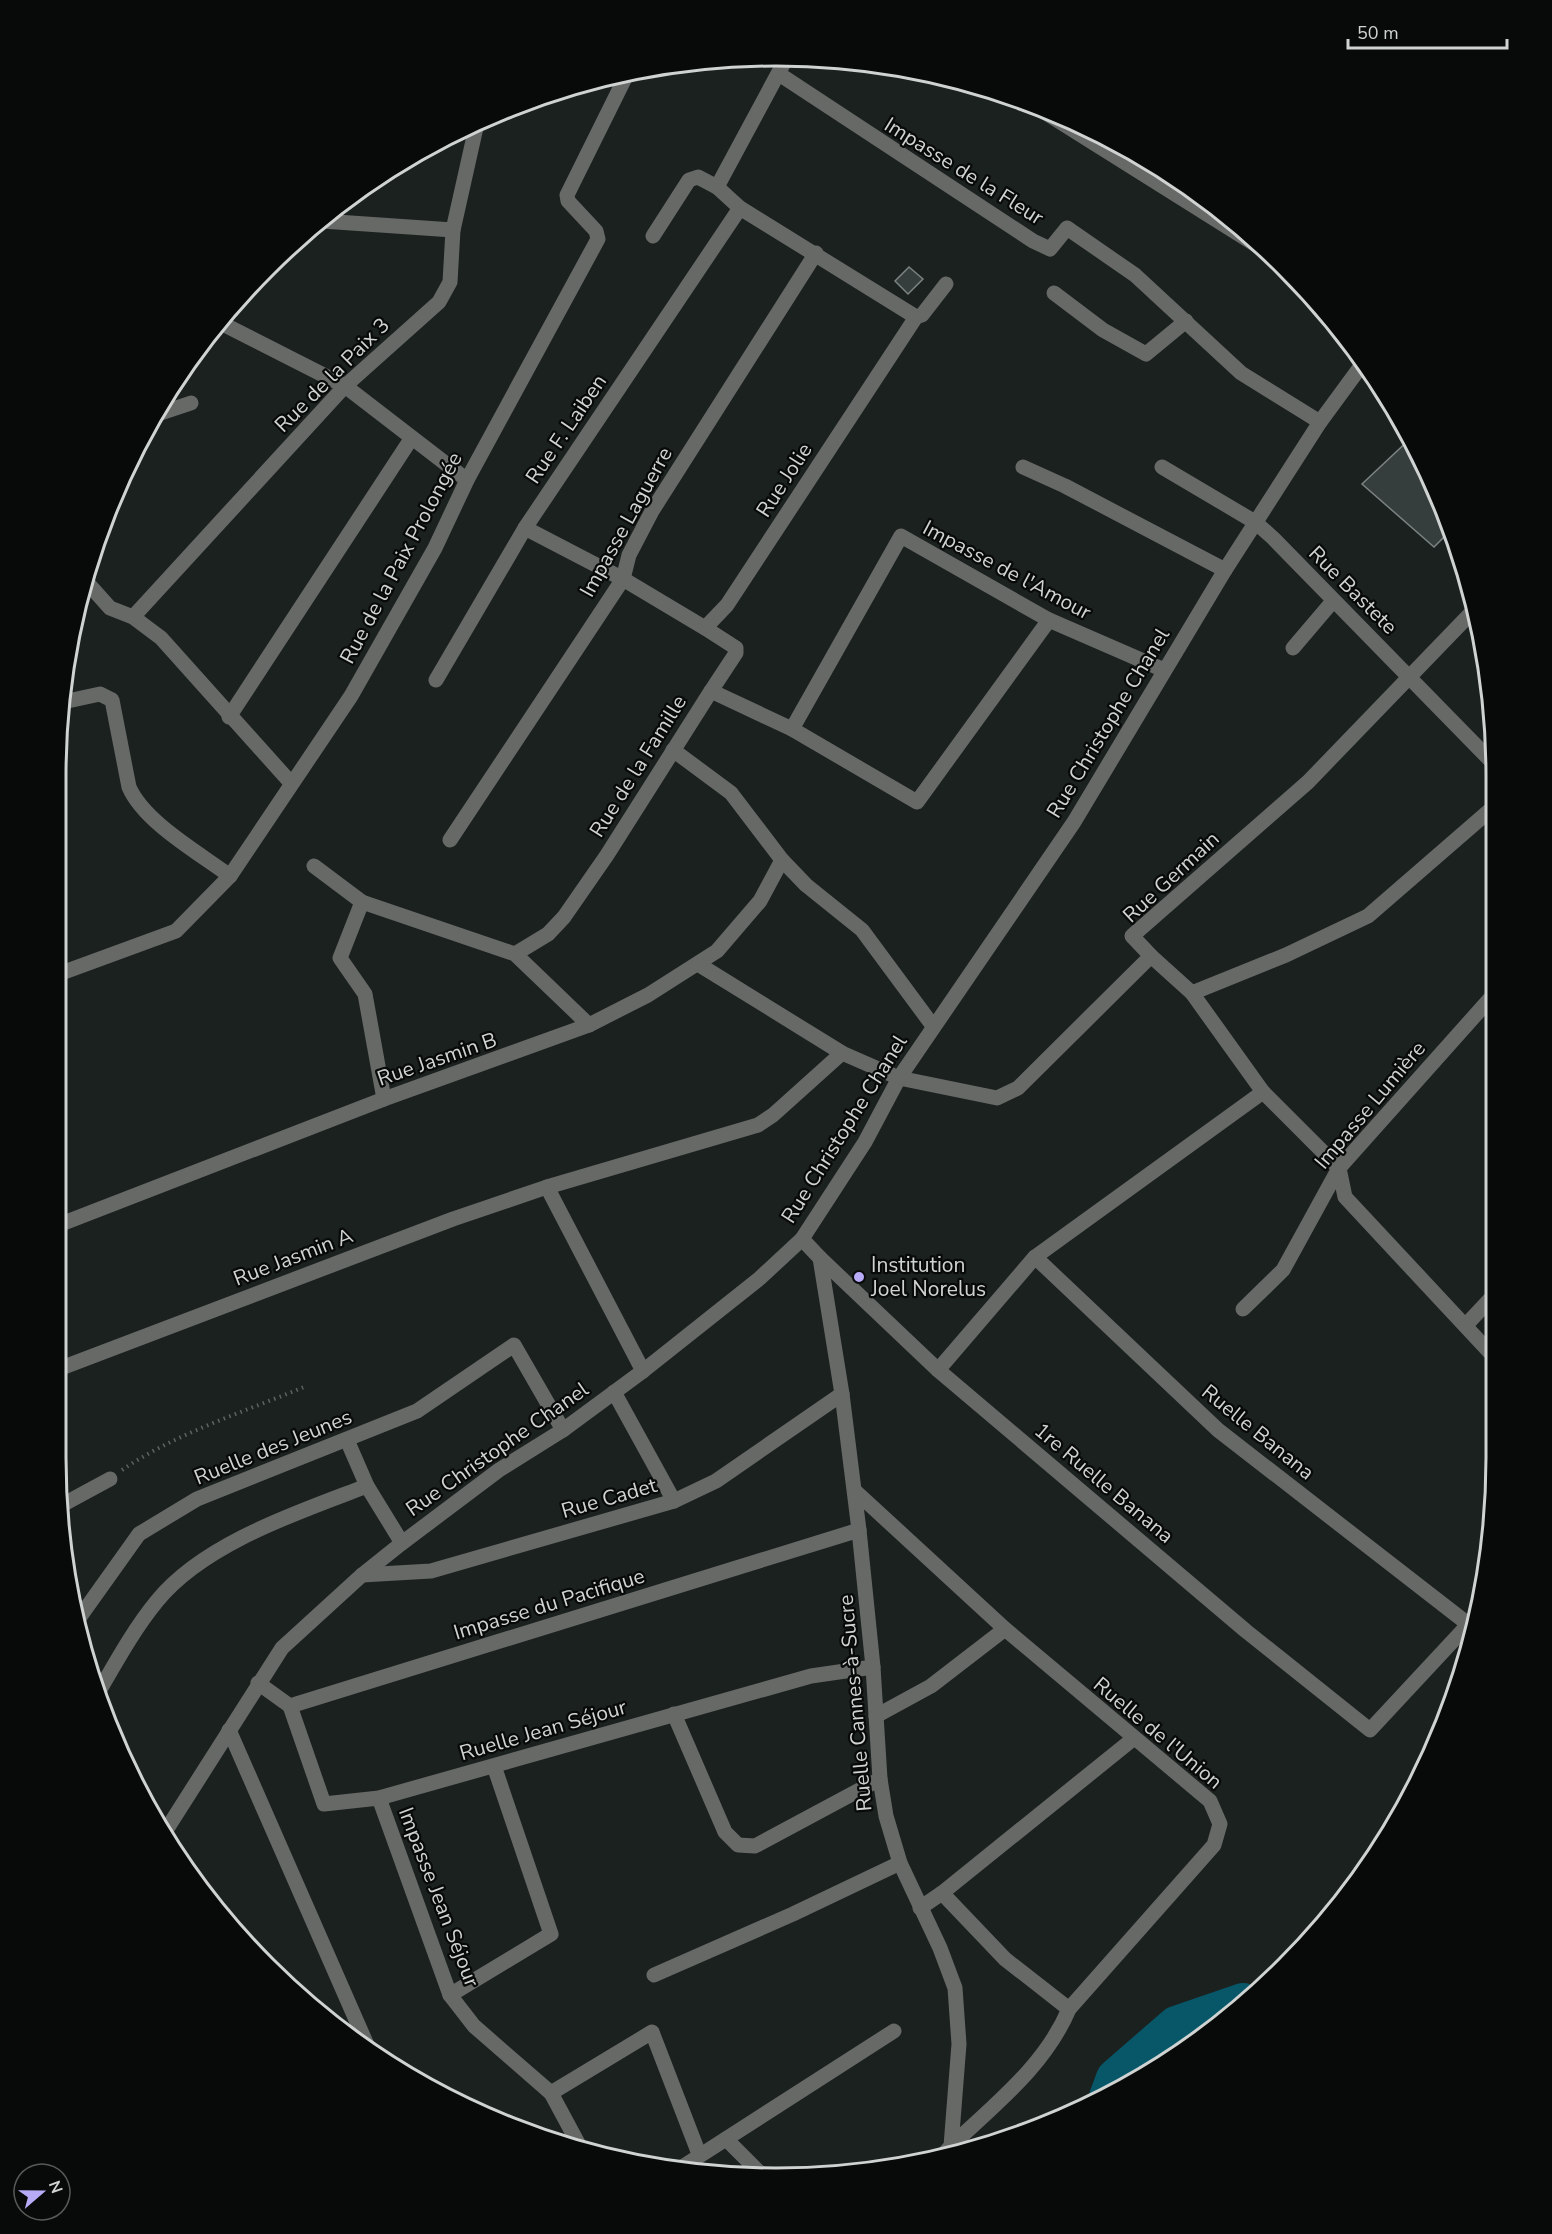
<svg xmlns="http://www.w3.org/2000/svg" width="1552" height="2234" font-family="'Nunito Sans',sans-serif">
<style>
.lines{fill:none;stroke-linecap:round;stroke-linejoin:round}
.river{stroke:#075769;stroke-width:38}
.building{fill:#363d3d;stroke:#7a8282;stroke-width:1.5}
.path{stroke:#5e6361;stroke-width:4;stroke-dasharray:1.5 4.5;stroke-linecap:butt}
.minor{stroke:#676967;stroke-width:15}
.poi-dot{fill:#b7abf8;stroke:#080a09;stroke-width:2}
.labels{text-anchor:middle;stroke-width:4.5;stroke-linejoin:round;paint-order:stroke}
.street-label{font-size:21px;fill:#cfd3d2;stroke:#080a09}
.poi-label{font-size:21px;fill:#cfd3d2;stroke:#080a09;text-anchor:start}
.rim{fill:none;stroke:#cfd3d2;stroke-width:3}
</style>
<rect width="100%" height="100%" fill="#1b211f"/>
<g class="lines">
<path class="river" d="M1108 2097 1115 2078 1176 2025 1243 2002"/>
</g>
<g class="building">
<path d="M909 267 923 279 908 294 895 281Z"/>
<path d="M1411 438 1422 457 1448 533 1434 547 1362 484Z"/>
</g>
<g class="lines">
<path class="path" d="M122 1470C176 1433 244 1412 304 1387"/>
<g class="minor">
<path d="M787 57 717 187 740 208 916 317"/>
<path d="M779 74 1033 241 1050 249 1067 228 1135 275 1241 373 1320 422"/>
<path d="M1033 105 1272 255"/>
<path d="M322 221 453 230"/>
<path d="M653 236 689 180 698 177 717 187"/>
<path d="M1054 293 1103 330 1146 354 1186 321"/>
<path d="M223 324 345 386 467 480"/>
<path d="M152 416 191 403"/>
<path d="M1023 467 1065 486 1225 570"/>
<path d="M1162 467 1255 522 1273 538 1495 765"/>
<path d="M525 528 623 579 705 628"/>
<path d="M84 579 110 608 133 617 161 638 291 783"/>
<path d="M133 617 345 386 439 302 450 282 453 230 477 123"/>
<path d="M1293 648 1333 601"/>
<path d="M436 680 525 528 740 208"/>
<path d="M711 691 736 653V648L705 628 727 605 916 317 922 315 946 284"/>
<path d="M63 702 100 694 112 700 129 787C144 822 199 853 230 876"/>
<path d="M229 717 411 439"/>
<path d="M792 729 901 536 1049 620 1164 670"/>
<path d="M673 750 731 793 782 860 806 885 862 930 933 1026"/>
<path d="M450 840 623 579 629 555 652 511 816 253"/>
<path d="M314 866 362 902 515 954 589 1025"/>
<path d="M362 902 340 958 365 994 384 1099"/>
<path d="M515 954 548 934 564 917 607 855 711 691 792 729 917 802 1049 620"/>
<path d="M1151 956 1192 993 1263 1092 1339 1168 1345 1197 1496 1359"/>
<path d="M698 964 842 1053 899 1078 997 1098 1018 1088 1151 956 1132 936 1308 782 1474 610"/>
<path d="M56 975 176 931 230 876 351 696 435 548 467 480 598 239 596 231 568 201 567 195 628 72"/>
<path d="M1192 993 1286 955 1368 916 1496 805"/>
<path d="M547 1187 643 1371"/>
<path d="M56 1226 384 1099 589 1025 648 995 717 951 760 901 782 860"/>
<path d="M802 1239 820 1258 842 1394 859 1530 873 1667 880 1779 886 1816 900 1863 940 1948 955 1988 959 2044 951 2146 942 2156"/>
<path d="M1035 1257 1218 1430 1468 1624"/>
<path d="M820 1258 938 1370 1246 1631 1370 1730 1478 1614"/>
<path d="M1243 1309 1283 1270 1339 1168 1496 992"/>
<path d="M1466 1325 1496 1293"/>
<path d="M56 1370 453 1219 547 1187 758 1125 773 1115 842 1053"/>
<path d="M938 1370 1035 1257 1263 1092"/>
<path d="M614 1392 674 1501"/>
<path d="M347 1440 367 1486 402 1543"/>
<path d="M855 1491 1005 1629 1210 1801 1220 1824 1214 1845 1069 2009C1045 2066 995 2104 951 2146"/>
<path d="M62 1505 110 1479"/>
<path d="M362 1575 431 1571 674 1501 716 1481 842 1394"/>
<path d="M77 1621 139 1534 197 1499 417 1411 514 1345 563 1430"/>
<path d="M258 1683 290 1706 859 1530"/>
<path d="M98 1693C116 1662 134 1629 157 1601 204 1543 299 1512 367 1486"/>
<path d="M290 1706 324 1804 379 1798 811 1676 873 1667"/>
<path d="M674 1714 725 1832 738 1845 755 1846 880 1779"/>
<path d="M876 1716 931 1686 1005 1629"/>
<path d="M229 1730 371 2054"/>
<path d="M379 1798 450 1995 474 2026 551 2093 579 2145"/>
<path d="M163 1835 282 1648 362 1575 402 1543 499 1470 563 1430 643 1371 760 1278 802 1239 865 1142 899 1078 1074 822 1225 570 1320 422 1364 362"/>
<path d="M942 1893 1005 1959 1069 2009"/>
<path d="M920 1908 942 1893 1133 1739"/>
<path d="M654 1975 793 1914 900 1863"/>
<path d="M450 1995 551 1934 494 1766"/>
<path d="M551 2093 652 2032 699 2154"/>
<path d="M726 2139 762 2175"/>
<path d="M676 2171 894 2031"/>
</g>
</g>
<circle class="poi-dot" cx="859" cy="1277" r="6"/>
<g class="labels">
<g class="street-label">
<text transform="translate(964 171) rotate(32)" y="7">Impasse de la Fleur</text>
<text transform="translate(332 375) rotate(-45)" y="7">Rue de la Paix 3</text>
<text transform="translate(566 429) rotate(-56)" y="7">Rue F. Laiben</text>
<text transform="translate(784 480) rotate(-57)" y="7">Rue Jolie</text>
<text transform="translate(626 522) rotate(-61)" y="7">Impasse Laguerre</text>
<text transform="translate(401 558) rotate(-62)" y="7">Rue de la Paix Prolongée</text>
<text transform="translate(1007 570) rotate(28)" y="7">Impasse de l'Amour</text>
<text transform="translate(1353 590) rotate(45)" y="7">Rue Bastete</text>
<text transform="translate(1108 723) rotate(-59)" y="7">Rue Christophe Chanel</text>
<text transform="translate(638 766) rotate(-58)" y="7">Rue de la Famille</text>
<text transform="translate(1171 877) rotate(-43)" y="7">Rue Germain</text>
<text transform="translate(437 1059) rotate(-19)" y="7">Rue Jasmin B</text>
<text transform="translate(1370 1105) rotate(-50)" y="7">Impasse Lumière</text>
<text transform="translate(844 1129) rotate(-58)" y="7">Rue Christophe Chanel</text>
<text transform="translate(293 1257) rotate(-21)" y="7">Rue Jasmin A</text>
<text transform="translate(1258 1432) rotate(39)" y="7">Ruelle Banana</text>
<text transform="translate(273 1447) rotate(-22)" y="7">Ruelle des Jeunes</text>
<text transform="translate(497 1449) rotate(-35)" y="7">Rue Christophe Chanel</text>
<text transform="translate(1104 1483) rotate(40)" y="7">1re Ruelle Banana</text>
<text transform="translate(609 1498) rotate(-16)" y="7">Rue Cadet</text>
<text transform="translate(549 1604) rotate(-17)" y="7">Impasse du Pacifique</text>
<text transform="translate(855 1703) rotate(-95)" y="7">Ruelle Cannes-à-Sucre</text>
<text transform="translate(543 1730) rotate(-16)" y="7">Ruelle Jean Séjour</text>
<text transform="translate(1158 1733) rotate(40)" y="7">Ruelle de l'Union</text>
<text transform="translate(439 1897) rotate(69)" y="7">Impasse Jean Séjour</text>
</g>
<g class="poi-label">
<text x="871" y="1272">Institution<tspan x="871" dy="24">Joel Norelus</tspan></text>
</g>
</g>
<path d="M0 0H1552V2234H0ZM776 66H776A710 710 0 0 1 1486 776V1458A710 710 0 0 1 776 2168H776A710 710 0 0 1 66 1458V776A710 710 0 0 1 776 66Z" fill="#080a09" fill-rule="evenodd"/>
<path class="rim" d="M776 66H776A710 710 0 0 1 1486 776V1458A710 710 0 0 1 776 2168H776A710 710 0 0 1 66 1458V776A710 710 0 0 1 776 66Z"/>
<g transform="translate(42 2192) rotate(70)"><circle r="28" fill="#080a09" stroke="#585a59" stroke-width="1.5"/>
<path d="M0-4.5L10 22L0 15L-10 22Z" fill="#b7abf8"/>
<text y="-9" font-size="16" font-weight="bold" text-anchor="middle" fill="#cfd3d2">N</text>
</g>
<path d="M1348 39v9h159v-9" fill="none" stroke="#cfd3d2" stroke-width="3"/>
<text x="1357" y="39" font-size="18" fill="#cfd3d2" stroke="#080a09" stroke-width="4.5" paint-order="stroke">50 m</text>
</svg>
